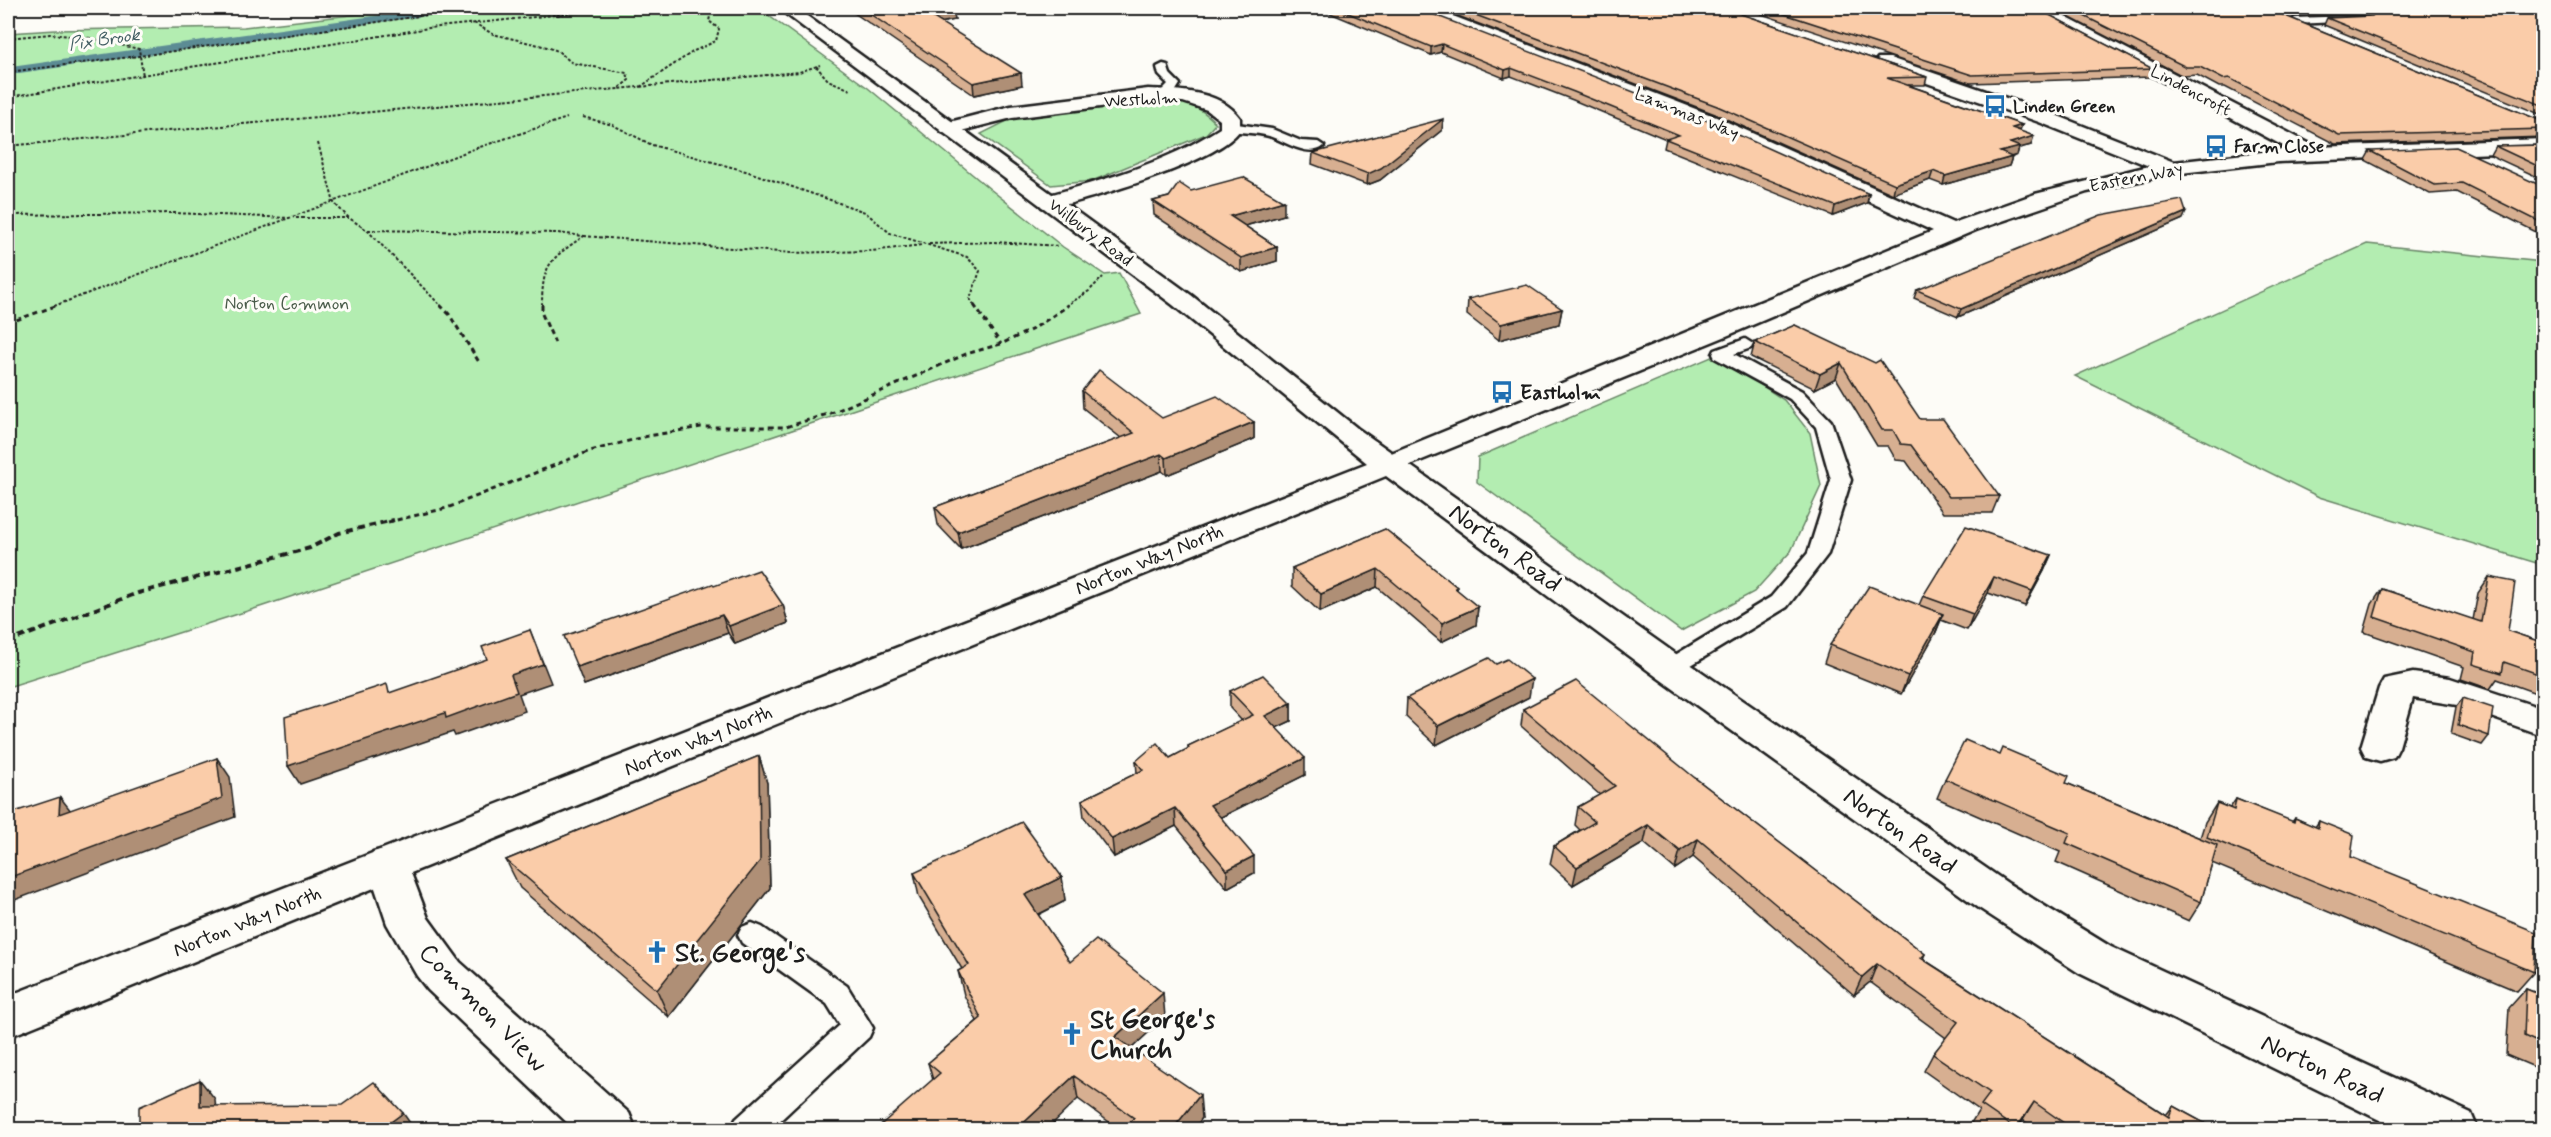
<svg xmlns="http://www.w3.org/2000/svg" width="2551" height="1137" font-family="Mynerve,sans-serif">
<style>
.green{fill:#b3edb1;stroke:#688466;stroke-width:1.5}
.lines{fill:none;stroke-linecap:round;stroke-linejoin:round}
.stream{stroke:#5c8c94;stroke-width:7}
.lane-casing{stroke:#1c1c1c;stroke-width:5}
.street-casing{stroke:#1c1c1c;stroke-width:5}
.secondary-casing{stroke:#1c1c1c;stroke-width:5}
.path-far2{stroke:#1c1c1c;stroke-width:2;stroke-dasharray:3 2;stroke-linecap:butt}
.path-far1{stroke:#1c1c1c;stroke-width:3;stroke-dasharray:5 4;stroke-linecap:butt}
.path{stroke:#1c1c1c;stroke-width:4;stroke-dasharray:7 4.5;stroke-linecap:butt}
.lane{fill:#fdfcf7;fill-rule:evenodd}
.street{fill:#fdfcf7;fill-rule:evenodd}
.secondary{fill:#fdfcf7;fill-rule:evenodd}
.wall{fill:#d7af91;stroke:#1c1c1c;stroke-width:1.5}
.shaded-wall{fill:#af8f76;stroke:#1c1c1c;stroke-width:1.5}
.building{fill:#facca9;stroke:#1c1c1c;stroke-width:1.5}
.labels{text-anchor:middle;stroke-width:6;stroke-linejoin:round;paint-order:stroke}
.far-water-label{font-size:18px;font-style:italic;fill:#415d62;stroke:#fdfcf7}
.far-street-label{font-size:18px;fill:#1c1c1c;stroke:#fdfcf7}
.far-poi-label{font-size:18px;font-weight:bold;fill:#1c1c1c;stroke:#fdfcf7;text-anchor:start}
.far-park-label{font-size:18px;fill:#495b49;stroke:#fdfcf7}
.poi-label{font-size:21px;font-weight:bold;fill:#1c1c1c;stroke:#fdfcf7;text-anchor:start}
.street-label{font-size:21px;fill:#1c1c1c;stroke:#fdfcf7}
.near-street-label{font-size:26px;fill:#1c1c1c;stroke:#fdfcf7}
.near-poi-label{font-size:26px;font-weight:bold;fill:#1c1c1c;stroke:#fdfcf7;text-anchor:start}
</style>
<rect width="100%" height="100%" fill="#fdfcf7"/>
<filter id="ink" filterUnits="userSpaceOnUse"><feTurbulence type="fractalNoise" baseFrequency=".0167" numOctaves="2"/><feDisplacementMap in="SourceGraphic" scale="12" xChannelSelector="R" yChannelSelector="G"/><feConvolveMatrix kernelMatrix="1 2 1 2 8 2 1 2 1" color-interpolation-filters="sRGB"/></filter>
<g filter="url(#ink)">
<g class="green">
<path d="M413 8H758L868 88 990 189 1063 247 1105 275 1119 273 1141 314 257 608 8 687V33L56 30 244 27Z"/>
<path d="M1153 100C1181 102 1195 101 1216 123L1206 134 1092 181 1051 185 981 134 1015 117Z"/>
<path d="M2367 244 2543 262V565L2319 497 2075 376Z"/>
<path d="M1716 355 1784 400 1810 433 1821 486 1791 551 1754 592 1681 631 1477 482 1478 457Z"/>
</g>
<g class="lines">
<path class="stream" d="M8 71 456 8"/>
<g class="lane-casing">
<g id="lane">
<path d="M2354 16 2358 17V21L2295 24 2290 21 2295 18Z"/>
<path d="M1163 64 1167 65 1170 74 1180 84 1175 92 1162 100 1156 96 1168 84 1159 75 1157 67Z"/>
<path d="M1230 123 1272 129 1301 141 1318 142 1324 146C1309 159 1285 141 1269 136 1255 132 1240 133 1226 130L1224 127 1226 124Z"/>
<path d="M1745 339 1753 344 1751 348 1734 354 1802 391 1831 421 1851 480 1828 554 1787 607 1678 673 1670 676 1662 673 1659 668 1662 663 1771 597 1808 553 1831 480 1816 427 1790 399 1715 358 1713 354 1715 350Z"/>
<path d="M752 923 762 927 847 986 873 1028 869 1037 770 1130H731L736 1119 840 1025 827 1004 742 943 738 935 742 927Z"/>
</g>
</g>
<g class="street-casing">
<g id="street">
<path d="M1411 8H1432L1714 116 1953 223 2035 194 2149 166 2039 122 1878 66 1875 62 1878 58H1890L2053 114 2174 162 2289 149 2031 11 2029 8H2048L2316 147 2544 139V151L2278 162 2172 174 2087 192 1976 230 1724 337 1390 473 1379 470 1375 464 1379 458 1933 231 1700 124 1413 11Z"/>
<path d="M1148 89C1178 90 1220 90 1240 118V130C1217 163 1091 198 1050 209L1042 207 1039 202 1042 197C1104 180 1166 163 1220 128V120L1207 110 1183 102 1148 101 1012 118 949 134 942 132 939 128 942 124 1011 106Z"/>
<path d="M2413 673 2450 678 2544 709V736L2457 705 2413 698 2399 747 2394 757 2380 761 2366 757 2361 747 2379 688 2384 679Z"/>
<path d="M388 848 403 852 428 918 460 962 629 1113 636 1130H575L428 990 417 976 387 924 367 864 373 852Z"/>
</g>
</g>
<g class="secondary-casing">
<path id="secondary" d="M778 8H796L1191 295 1357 428 1683 659 2009 884 2111 947 2471 1113 2478 1130H2400L2079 973 1979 908 1657 677 1386 476 8 1037V996L1367 463 1173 305Z"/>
</g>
<g class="path-far2">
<path d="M474 23 493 34 547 47 558 51 572 63 627 73 629 80 619 88"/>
<path d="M8 38 50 34 89 38 139 49 143 76"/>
<path d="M816 66 828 80 851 90"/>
<path d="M8 72 139 56 476 8"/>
<path d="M640 87 694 51 716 41 719 29 709 21 712 8"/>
<path d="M8 97 429 28 621 8"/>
<path d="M583 117 613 125 652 145 749 172 865 212 890 233 967 257 980 271 970 299 975 306"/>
<path d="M318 143 334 203 349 218"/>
<path d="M8 146 799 72 820 65"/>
<path d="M8 215 174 213 289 218"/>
<path d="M296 218H349L367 230 441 306"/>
<path d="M368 230 557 233 584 236C550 259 542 264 542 306"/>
<path d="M584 236 791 253 871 251 922 245"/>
<path d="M929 244 994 242 1059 246"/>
<path d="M54 306 471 150 567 118"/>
<path d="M1066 306 1089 291 1103 277"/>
</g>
<g class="path-far1">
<path d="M440 305 449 314 479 362"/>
<path d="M542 305V314L555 343"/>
<path d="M974 305 1001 344"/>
<path d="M8 323 58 305"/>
<path d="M388 522 447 508 590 451 648 436 701 427H786L834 412 966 354 1001 344 1033 329 1069 305"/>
</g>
<path class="path" d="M8 642 138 593 310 548 339 533 394 520"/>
<use href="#lane" class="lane"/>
<use href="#street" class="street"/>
<use href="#secondary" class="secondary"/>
</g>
<g class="wall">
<path d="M847 8H950L953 9 955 20 941 23 1022 85 974 95Z"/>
<path d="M1072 8H1117L1084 13Z"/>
<path d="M1318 8H1417L1869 194 1867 203 1833 216 1664 148 1666 139 1573 100 1511 76 1504 78 1441 52 1431 55Z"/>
<path d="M1437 8H1723L1927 77 1925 85H1908L2022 125 2019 131 2031 145 2019 148 2017 155 2012 157 2009 166 1943 185 1930 180 1893 194 1715 114Z"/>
<path d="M1743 8H2036L2153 69 2150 77 1970 83Z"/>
<path d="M2051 8H2266L2544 122V137L2335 144 2225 87H2219L2197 75 2183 76Z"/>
<path d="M2281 8H2544V116L2324 25 2327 18 2369 16V15L2301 16Z"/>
<path d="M1442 130 1380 180 1367 185 1312 164 1313 153Z"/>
<path d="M2544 145V180L2490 155 2495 146Z"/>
<path d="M2370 151 2544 187V236L2457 192 2430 194 2365 160Z"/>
<path d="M1191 191 1284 215 1245 226 1277 247V261L1241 272 1154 215 1153 201Z"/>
<path d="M2183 219 1958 317 1914 298 1917 290Z"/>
<path d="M1468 299 1562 309 1559 324 1499 340 1467 315Z"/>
<path d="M1795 325 1920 419 1999 496 1992 513H1943L1906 461 1896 460 1888 446H1877L1836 378 1815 389 1751 357 1755 342Z"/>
<path d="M1082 391 1162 418 1254 422V439L1167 475 1162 471 961 549 938 525 935 507 1121 438 1083 408Z"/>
<path d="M1385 529 1457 587 1456 589 1478 607 1476 625 1441 642 1377 587 1320 612 1292 586V568Z"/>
<path d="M2051 555 2044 571 2025 606 1988 593 1967 630 1941 620 1936 632 1901 694 1824 663 1830 645 1919 605 1923 596Z"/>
<path d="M2489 577 2508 631 2544 643V696L2497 679 2490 689 2461 679 2464 667 2364 632 2372 604 2382 589 2473 620 2478 593Z"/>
<path d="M714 586 783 605 788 623 735 644 728 633 584 685Z"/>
<path d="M1230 691 1291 703V721L1276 728 1305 775 1221 817 1254 873 1227 888 1176 826 1114 857 1084 817 1082 800 1137 773 1136 761 1170 758 1188 749V746L1242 721 1230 708Z"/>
<path d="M1529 697 1436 745 1406 717 1407 698Z"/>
<path d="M2463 698 2489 736 2482 745 2451 734 2456 707Z"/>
<path d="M1523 709 1695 778 1925 954 1923 959 2166 1115 2173 1106 2217 1130H2037L2023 1120 2017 1130H1981L1971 1123 1979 1110 1924 1071 1933 1054 1946 1038 1870 982 1854 995 1693 857 1675 869 1644 843 1573 885 1550 864 1554 846 1580 830 1575 825 1578 807 1600 795 1521 726Z"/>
<path d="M759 756 767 783 770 888 669 1017 520 888 506 860Z"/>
<path d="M2544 770V821L2538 819Z"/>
<path d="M1945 779 2066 783 2200 838 2205 822 2217 803 2230 808 2236 799 2292 822 2295 818 2315 827 2319 821 2351 857 2534 972 2517 991 2212 863 2201 902 2189 921 2056 862 2060 852 1937 798Z"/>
<path d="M914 873 1062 877 1065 901 1038 915 1070 962 1165 1017 1132 1048 1202 1118 1193 1130H1120L1078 1099 933 1080 928 1063 977 1021 964 995 958 971 962 969 919 897Z"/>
<path d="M2526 989 2544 996V1071L2506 1055 2509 1008Z"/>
</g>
<g class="shaded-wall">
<path d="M1084 8H1117L1084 13Z"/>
<path d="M953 9 955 20 928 25 927 14Z"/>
<path d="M1442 44 1441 52 1431 55V47Z"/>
<path d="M1511 68V76L1504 78 1505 70Z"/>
<path d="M1021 73 1022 85 974 95 973 83Z"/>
<path d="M1443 119 1442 130 1380 180 1367 185 1368 174Z"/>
<path d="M2022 125 2019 133 2012 128Z"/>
<path d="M2034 136 2031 145 2019 148 2017 155 1997 161 2000 152 2010 143Z"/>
<path d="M2012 157 2009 166 1943 185 1945 176Z"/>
<path d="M1933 171 1930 180 1893 194 1895 184Z"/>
<path d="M1869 194 1867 203 1833 216 1835 206Z"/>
<path d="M1284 201V215L1230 230V216Z"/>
<path d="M2186 212 2183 219 1958 317 1961 309Z"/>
<path d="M1277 247V261L1241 272V258Z"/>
<path d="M1562 309 1559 324 1499 340 1501 324Z"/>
<path d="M1841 363 1836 378 1815 389 1820 374Z"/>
<path d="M1254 422V439L1167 475 1166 458Z"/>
<path d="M1161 454 1162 471 961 549 958 532Z"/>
<path d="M2051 555 2044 571 2025 606 2032 591Z"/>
<path d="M1378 569 1377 587 1320 612 1321 594Z"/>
<path d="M1994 577 1988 593 1967 630 1973 614Z"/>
<path d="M783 605 788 623 735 644 729 626Z"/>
<path d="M1478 607 1476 625 1441 642 1442 623Z"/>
<path d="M1943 614 1936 632 1901 694 1908 676Z"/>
<path d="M722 615 728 633 584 685 577 667Z"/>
<path d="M530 630 551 683 519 694 525 711 455 736 453 732 300 784 288 766 511 675Z"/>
<path d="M1532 679 1529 697 1436 745 1438 726Z"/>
<path d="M1291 703V721L1265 733V716Z"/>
<path d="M759 756 767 783 770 888 669 1017 657 990Z"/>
<path d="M217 758 230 777 235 817 12 901V910L8 911V878Z"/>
<path d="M1305 758V775L1211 822 1210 805Z"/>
<path d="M60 797 75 816 59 814Z"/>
<path d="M1175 808 1176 826 1114 857 1112 839Z"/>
<path d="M1648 825 1644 843 1573 885 1577 867Z"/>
<path d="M1698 839 1693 857 1675 869 1680 851Z"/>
<path d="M1254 856V873L1227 888V870Z"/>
<path d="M1062 877 1065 901 1029 919 1025 895Z"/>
<path d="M1877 964 1870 982 1854 995 1862 977Z"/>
<path d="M1163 993 1165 1017 1118 1061 1115 1037Z"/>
<path d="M1074 1076 1078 1099 1046 1130H1016Z"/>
<path d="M200 1080 215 1099 217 1124 200 1106Z"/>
<path d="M1200 1095 1202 1118 1193 1130H1172Z"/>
<path d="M2034 1102 2023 1120 2017 1130H2015Z"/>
<path d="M403 1113 415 1130H386L384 1127Z"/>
</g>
<g class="building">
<path d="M861 8H950L953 9 927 14 1021 73 973 83Z"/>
<path d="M1336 8H1417L1701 118 1869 194 1835 206 1666 139 1679 135 1574 92 1511 68 1505 70 1442 44 1431 47Z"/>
<path d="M1457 8H1723L1927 77 1887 78 2022 125 2012 128 2034 136 2010 143 2020 147 2000 152 2012 157 1945 176 1933 171 1895 184 1717 106Z"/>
<path d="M1766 8H2036L2153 69 1972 75Z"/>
<path d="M2068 8H2266L2544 122V129L2339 135 2229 78 2223 79 2200 67H2186Z"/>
<path d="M2372 8H2544V106L2327 18 2372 16 2374 14Z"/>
<path d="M1443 119 1381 168 1368 174 1313 153Z"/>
<path d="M2544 145V169L2495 146Z"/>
<path d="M2456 147 2544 187V224L2462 183 2435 185 2370 151Z"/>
<path d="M1243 177 1284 201 1230 216 1277 247 1241 258 1153 201 1169 197 1179 183 1191 191Z"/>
<path d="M2182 200 2186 212 1961 309 1917 290 2101 215Z"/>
<path d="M1527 285 1562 309 1501 324 1468 299Z"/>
<path d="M1795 325 1875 363 1880 360 1920 419H1943L1999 496 1949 497 1911 445 1901 444 1893 430H1882L1841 363 1820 374 1755 342Z"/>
<path d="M1099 370 1162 418 1217 396 1254 422 1166 458 1161 454 958 532 935 507 1134 433 1082 391Z"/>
<path d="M1966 526 2051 555 2032 591 1994 577 1973 614 1923 596Z"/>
<path d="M1385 529 1457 587 1455 588 1478 607 1442 623 1378 569 1321 594 1292 568Z"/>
<path d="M759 570 783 605 729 626 722 615 577 667 564 636 712 584 714 586Z"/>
<path d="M2489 577 2515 582 2508 631 2544 643V676L2504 662 2502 673 2473 664 2475 652 2374 617 2382 589 2481 622Z"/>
<path d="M1869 586 1943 614 1908 676 1830 645Z"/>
<path d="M530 630 543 664 511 675 517 692 446 718 445 713 288 766 285 717 387 684 389 693 487 659 482 647Z"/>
<path d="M1489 658 1496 664 1507 659 1532 679 1438 726 1407 698Z"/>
<path d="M1263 675 1291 703 1265 716 1305 758 1210 805 1254 856 1227 870 1175 808 1112 839 1082 800 1143 770 1136 761 1157 743 1170 758 1189 748 1188 746 1253 715 1230 691Z"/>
<path d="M1576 681 1695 778 1925 954 1921 958 2169 1117 2173 1106 2217 1130H2074L2034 1102 2016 1129 1981 1105 1990 1093 1933 1054 1958 1022 1877 964 1862 977 1698 839 1680 851 1648 825 1577 867 1554 846 1595 822 1578 807 1615 786 1523 709Z"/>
<path d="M2463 698 2493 708 2489 736 2458 725Z"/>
<path d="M1965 740 2000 755 2003 748 2069 776 2066 783 2217 845 2201 902 2066 843 2070 833 1945 779Z"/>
<path d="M759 756 760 861 657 990 506 860Z"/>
<path d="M217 758 222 798 8 878V814L60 797 59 814Z"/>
<path d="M2236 799 2294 822 2295 818 2318 828 2319 821 2354 835 2351 857 2536 932 2534 972 2207 837 2217 803 2234 810Z"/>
<path d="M1022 822 1062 877 1025 895 1070 962 1096 940 1163 993 1115 1037 1200 1095 1172 1130H1124L1134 1118 1074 1076 1016 1130H875L940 1073 928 1063 981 1018 958 971 969 965 914 873Z"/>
<path d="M2526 989 2544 996V1045L2524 1036Z"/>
<path d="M200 1080V1106L342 1105 374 1082 403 1113 384 1127 387 1130H128L139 1125V1107Z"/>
</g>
</g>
<defs>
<g id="bus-bare" transform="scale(1.8)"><path d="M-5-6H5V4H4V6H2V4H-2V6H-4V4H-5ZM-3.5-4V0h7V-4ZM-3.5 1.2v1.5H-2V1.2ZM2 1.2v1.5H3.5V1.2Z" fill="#1f6fb2" stroke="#fdfcf7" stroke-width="2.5" paint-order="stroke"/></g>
<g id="church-bare" transform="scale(1.8)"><path d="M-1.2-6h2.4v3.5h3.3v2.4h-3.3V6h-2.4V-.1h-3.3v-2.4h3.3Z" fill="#1f6fb2" stroke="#fdfcf7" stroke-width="2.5" paint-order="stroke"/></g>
</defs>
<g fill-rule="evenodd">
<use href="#bus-bare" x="1995" y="106"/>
<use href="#bus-bare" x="2216" y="146"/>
<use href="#bus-bare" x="1502" y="392"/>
<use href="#church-bare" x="657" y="952"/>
<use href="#church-bare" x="1072" y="1034"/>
</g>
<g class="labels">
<g class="far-water-label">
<text transform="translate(104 39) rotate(-8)" y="6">Pix Brook</text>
</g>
<g class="far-street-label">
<text transform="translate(2191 90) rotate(28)" y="6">Lindencroft</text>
<text transform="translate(1141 99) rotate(-3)" y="6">Westholm</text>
<text transform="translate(1687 113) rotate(22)" y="6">Lammas Way</text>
<text transform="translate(2136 177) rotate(-11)" y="6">Eastern Way</text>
<text transform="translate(1091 232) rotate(37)" y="6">Wilbury Road</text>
</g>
<g class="far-poi-label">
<text x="2013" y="112">Linden Green</text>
<text x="2234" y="152">Farm Close</text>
</g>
<g class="far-park-label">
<text x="287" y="309">Norton Common</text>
</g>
<g class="poi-label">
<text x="1520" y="399">Eastholm</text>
</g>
<g class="street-label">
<text transform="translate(1149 559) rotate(-22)" y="7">Norton Way North</text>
<text transform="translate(698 740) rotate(-22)" y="7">Norton Way North</text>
<text transform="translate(247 921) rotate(-22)" y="7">Norton Way North</text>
</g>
<g class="near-street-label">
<text transform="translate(1506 547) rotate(36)" y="9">Norton Road</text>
<text transform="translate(1901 830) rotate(35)" y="9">Norton Road</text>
<text transform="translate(484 1007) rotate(45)" y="9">Common View</text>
<text transform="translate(2323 1068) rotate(25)" y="9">Norton Road</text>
</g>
<g class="near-poi-label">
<text x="675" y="961">St. George's</text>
<text x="1090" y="1028">St George's<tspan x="1090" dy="30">Church</tspan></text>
</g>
</g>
<rect width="2551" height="1137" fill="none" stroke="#fdfcf7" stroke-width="30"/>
<rect x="15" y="15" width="2521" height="1107" fill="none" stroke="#1c1c1c" stroke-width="2" filter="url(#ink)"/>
</svg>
